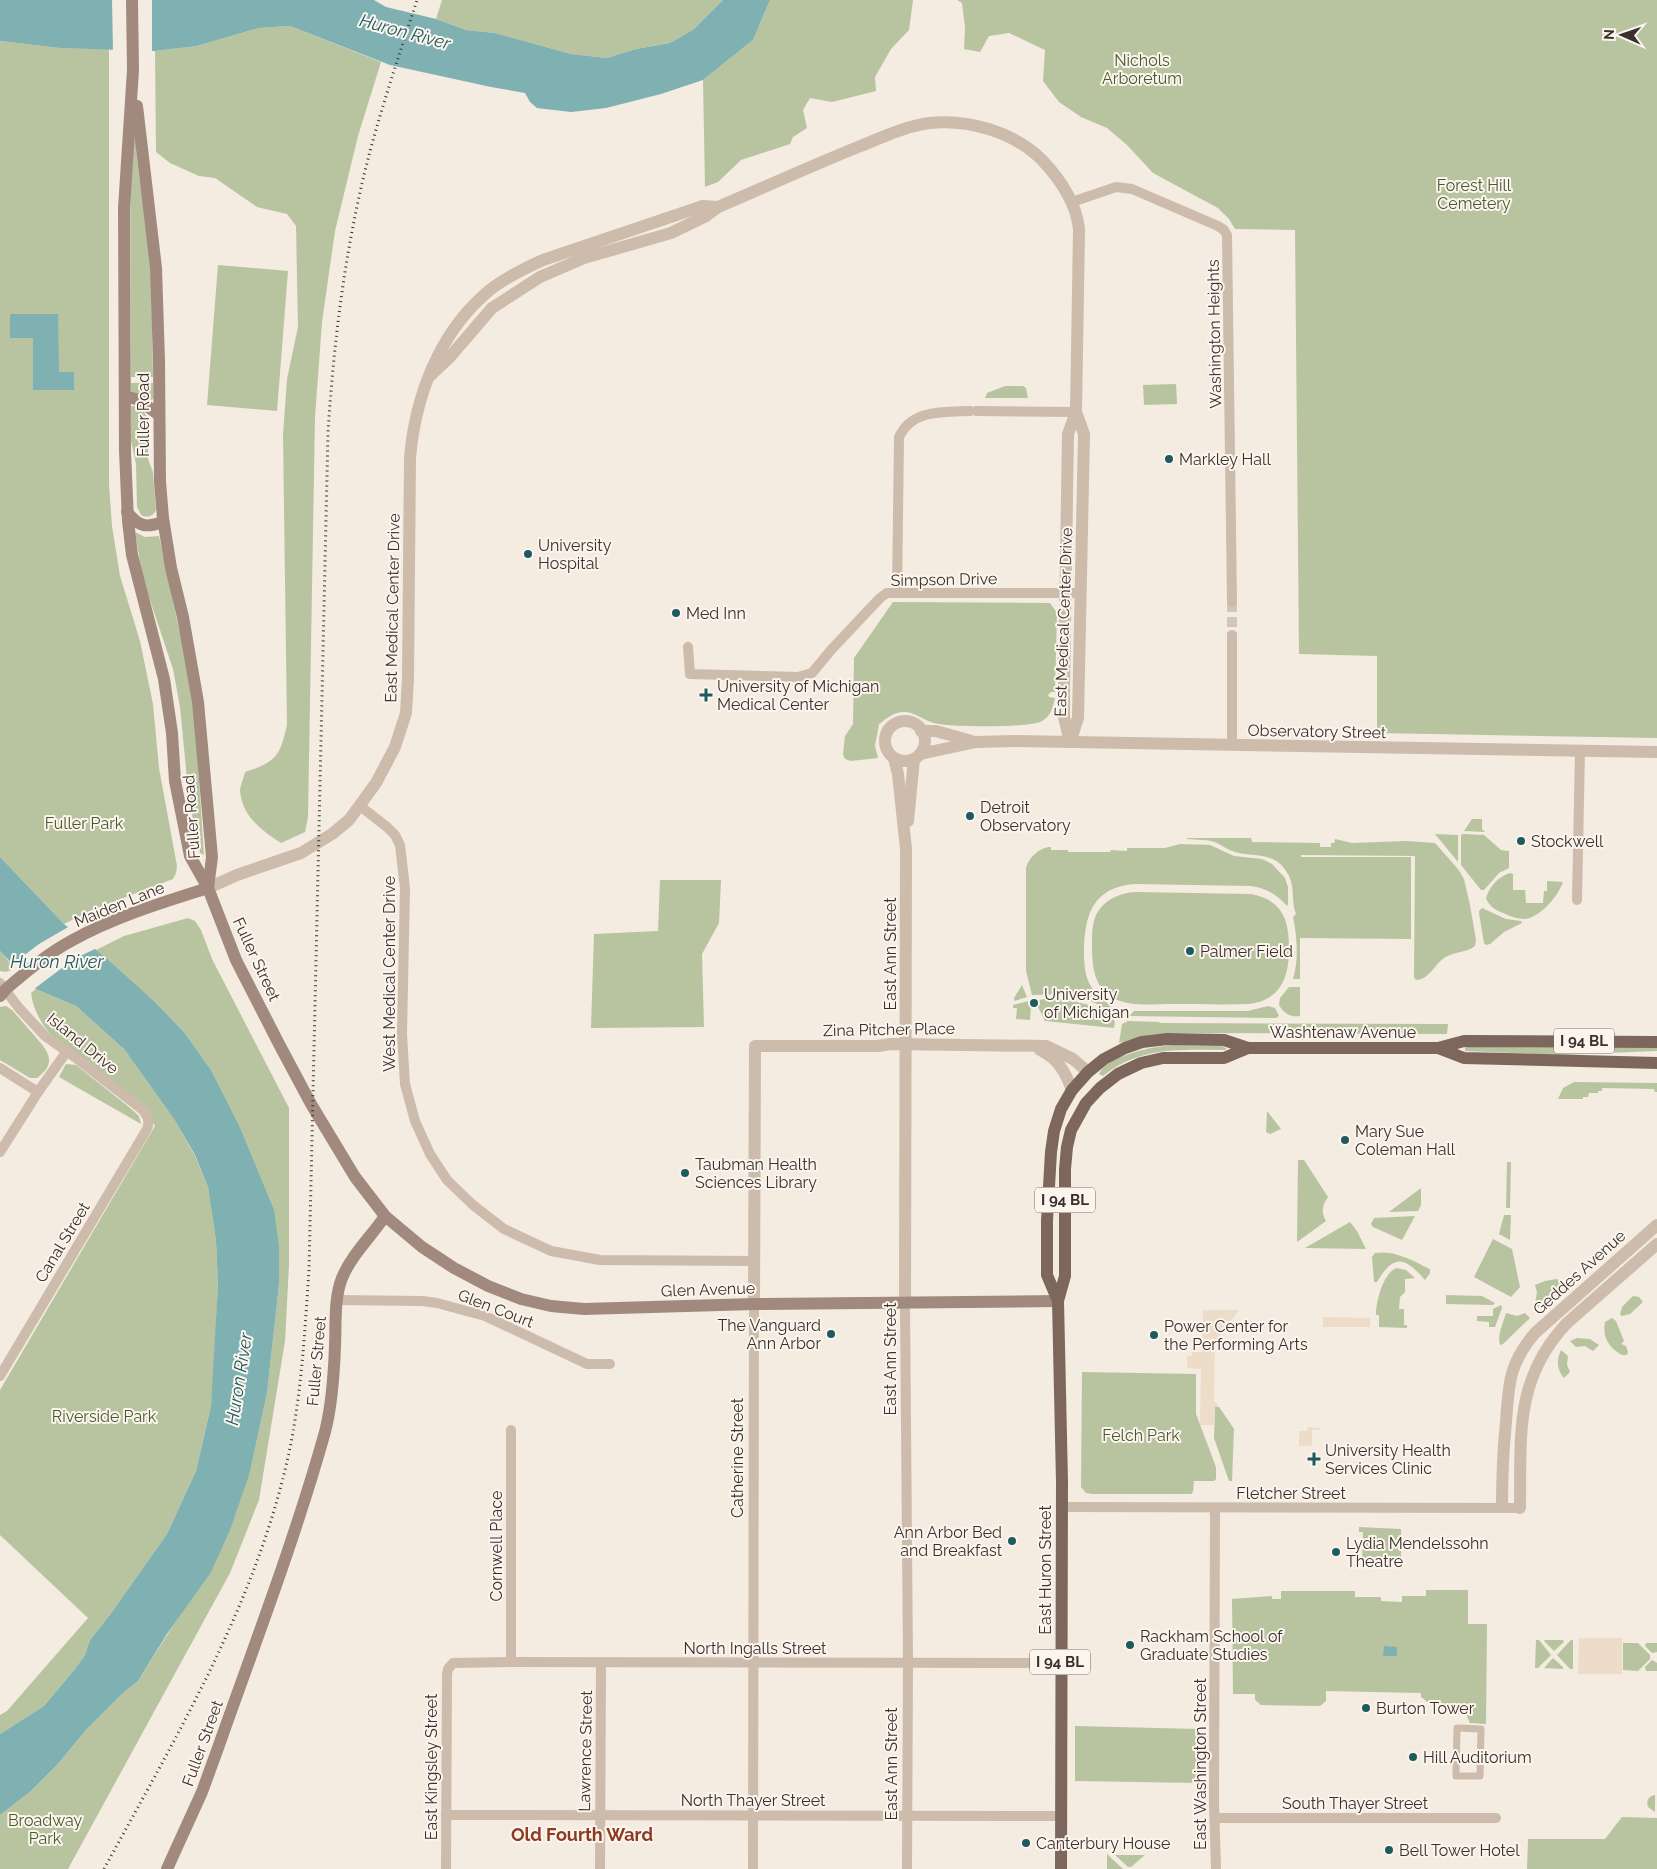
<svg xmlns="http://www.w3.org/2000/svg" width="1657" height="1869" font-family="Raleway,sans-serif">
<style>
.green{fill:#b8c4a0}
.plaza{fill:#ecdcc8}
.water{fill:#7fb0b2}
.pier{fill:#f4ebe1}
.lines{fill:none;stroke-linecap:round;stroke-linejoin:round}
.minor-tunnel{stroke:#cfc6bd;stroke-width:10;stroke-dasharray:10 5;stroke-linecap:butt}
.pedestrian{stroke:#cdbbac;stroke-width:7}
.minor{stroke:#cdbbac;stroke-width:10}
.tertiary{stroke:#cdbbac;stroke-width:12}
.secondary{stroke:#a18a7d;stroke-width:12}
.primary{stroke:#7d675c;stroke-width:12}
.rail{stroke:#3b302b;stroke-width:3;stroke-dasharray:1 4;stroke-linecap:butt}
.poi-dot{fill:#1f5a5e;stroke:#fbf5ee;stroke-width:2}
.labels{text-anchor:middle;stroke-width:4;stroke-linejoin:round;paint-order:stroke}
.shield{fill:#fbf5ee;stroke:#756b66;stroke-width:1}
.shield-label{font-size:15px;font-weight:bold;fill:#3b302b}
.park-label{font-size:16px;fill:#4a5a2e;stroke:#fbf5ee}
.street-label{font-size:16px;fill:#3b302b;stroke:#fbf5ee}
.poi-label{font-size:16px;fill:#3b302b;stroke:#fbf5ee;text-anchor:start}
.water-label{font-size:18px;font-style:italic;fill:#1f5a5e;stroke:#fbf5ee}
.neighbourhood-label{font-size:18px;font-weight:bold;fill:#8c3b22;stroke:#fbf5ee}
</style>
<rect width="100%" height="100%" fill="#f4ebe1"/>
<g class="green">
<path d="M442 0H723L694 29 670 43 636 49 607 58 571 54 495 33 466 30 436 19Z"/>
<path d="M770 0H913L909 30 891 49 875 77 876 91 832 102 810 98 803 110 807 128 793 137 790 144 741 160 718 182 705 187 703 80 753 40Z"/>
<path d="M957 0H1657V738L1377 733V656L1299 654 1295 230 1235 229 1229 219 1218 208 1153 173 1127 145 1107 128 1081 117 1059 102 1043 81 1045 50 1009 33 989 36 980 52 964 49 965 27 962 3Z"/>
<path d="M290 26 381 62 358 136 335 231 322 322 315 417 308 817 305 832 281 843C262 831 242 816 240 791 240 786 244 778 245 772 277 762 280 755 287 725L283 435 287 379 298 327 296 226 287 214 257 207 215 178 199 176 170 163 156 152 155 51 197 46 259 28Z"/>
<path d="M0 41 60 48 109 49V484L112 526 120 576 140 641 153 704 159 768 177 866 176 873 173 879 92 910 64 924 0 857Z"/>
<path d="M134 111 137 160 151 270 153 377H131L130 171Z"/>
<path d="M218 265 288 271 277 411 207 405Z"/>
<path d="M131 383H153V399L150 400 131 391Z"/>
<path d="M1176 384 1177 404 1144 405 1143 385Z"/>
<path d="M1005 386H1023L1026 388 1028 398H985L987 393Z"/>
<path d="M131 406H136L143 410 148 419V459L153 472 156 510C153 517 147 518 141 515L137 507 136 464 131 441Z"/>
<path d="M135 532 145 537 159 536 187 666 195 720 204 855 200 853 189 800 180 707 173 669 147 591 141 568Z"/>
<path d="M893 602 1050 603 1057 613 1055 692H1051L1048 695 1049 697 1055 698C1053 707 1051 716 1042 721 1031 728 954 727 939 724 927 723 917 713 906 712 895 711 887 718 879 724L875 746 878 758 851 761 845 759 843 754 845 736 853 724 854 658Z"/>
<path d="M1472 819H1482V829L1485 832 1464 831Z"/>
<path d="M1435 834 1458 835V862Z"/>
<path d="M1463 834 1484 835 1501 850 1509 851V868L1499 873 1484 890H1481L1461 865V835Z"/>
<path d="M1187 838H1251L1252 842 1320 843V847H1331V843H1334L1335 839 1352 843 1406 841 1435 843 1458 869 1464 879 1470 905 1476 940 1475 946C1467 953 1454 951 1444 958 1435 964 1429 980 1416 980L1414 977 1415 856 1301 855V857H1411V939L1300 938V979H1293C1299 960 1297 936 1293 917L1296 914C1291 902 1295 888 1289 876 1276 850 1256 858 1235 852 1228 850 1223 846 1217 843 1208 839 1197 840 1187 839Z"/>
<path d="M1180 844 1210 845 1234 856 1262 859 1272 864 1285 878 1288 887V904L1287 906C1277 894 1265 888 1251 886L1135 884C1094 887 1085 913 1084 949 1084 960 1084 972 1089 983 1095 995 1109 1001 1113 1011 1105 1009 1096 1003 1088 1000 1069 994 1051 994 1032 995L1026 971V868C1029 857 1040 847 1051 847V850H1068V852H1110L1111 850 1127 851V848H1165Z"/>
<path d="M1510 873 1513 874V890H1525L1526 903H1543L1544 891H1547V881L1563 882C1558 896 1541 917 1525 919 1518 919 1509 916 1503 913 1495 910 1489 906 1486 898 1489 887 1499 876 1510 873Z"/>
<path d="M660 880H721L719 923 702 954 704 1027 591 1028 594 934 658 931Z"/>
<path d="M1135 892 1251 894C1282 900 1289 919 1289 948 1289 977 1281 1000 1249 1004 1223 1005 1198 1004 1172 1004 1154 1004 1132 1007 1115 999 1093 988 1092 965 1092 943 1092 932 1092 920 1099 910 1108 898 1121 893 1135 892Z"/>
<path d="M1482 908 1506 919 1521 921 1522 923 1504 932 1490 944 1486 945 1484 943 1479 913V911Z"/>
<path d="M188 918 195 921 201 930 212 959 289 1108V1265L285 1341 259 1500 230 1573 68 1869H0V1815L31 1791 57 1765 86 1730 124 1692 138 1681 183 1610 250 1472 267 1393 279 1285 238 1123 211 1070 184 1032 153 1000 96 950 124 936Z"/>
<path d="M0 951 11 964 9 966 12 970 5 972 0 971Z"/>
<path d="M1022 985 1027 997 1014 1001V998Z"/>
<path d="M1289 987H1300V1016C1290 1018 1284 1013 1279 1005L1280 998Z"/>
<path d="M36 989 76 1006 124 1049 174 1119 195 1156 208 1187 216 1241 218 1285 214 1372 211 1406 196 1471 167 1534 112 1612 90 1640 85 1655 75 1669 44 1706 0 1734V1715L7 1711 88 1618 0 1535V1390L155 1126 151 1119 52 1036C41 1024 33 1009 31 993Z"/>
<path d="M1044 999C1062 998 1106 1004 1115 1022L1114 1028 1045 1021 1035 1001Z"/>
<path d="M1029 1001 1031 1006 1030 1020 1016 1019 1017 1008H1013V1005Z"/>
<path d="M6 1006 12 1010C19 1018 26 1026 33 1034 47 1050 59 1062 37 1078H30L0 1060V1007Z"/>
<path d="M1268 1006 1275 1008 1279 1016 1276 1018 1129 1016 1134 1011H1248Z"/>
<path d="M1128 1021 1159 1022 1160 1023 1448 1024 1447 1034 1170 1033 1149 1035 1119 1043 1122 1024Z"/>
<path d="M1174 1045 1222 1046 1227 1049 1225 1050C1180 1050 1141 1046 1103 1076L1099 1074C1108 1055 1155 1046 1174 1045Z"/>
<path d="M1468 1047H1657V1051L1558 1055 1465 1051V1048Z"/>
<path d="M66 1064 76 1065 129 1107 139 1116 141 1124 59 1077Z"/>
<path d="M1574 1082 1657 1083V1092H1655L1654 1089 1602 1088V1091H1598V1093H1589L1588 1097H1583V1099H1558L1563 1088Z"/>
<path d="M1267 1111 1281 1129 1270 1134 1266 1132Z"/>
<path d="M1298 1160H1304L1328 1197C1322 1205 1321 1213 1326 1221L1297 1242Z"/>
<path d="M1507 1162H1511L1510 1208H1506Z"/>
<path d="M1421 1188V1205L1418 1211 1389 1212Z"/>
<path d="M1504 1215H1511L1510 1240 1499 1234Z"/>
<path d="M1415 1216 1402 1240 1373 1227 1371 1224 1374 1218Z"/>
<path d="M1350 1222 1357 1231 1366 1249 1305 1248Z"/>
<path d="M1493 1239 1512 1249 1520 1287 1511 1297 1474 1277Z"/>
<path d="M1375 1253C1393 1250 1410 1259 1430 1269V1273L1425 1280C1405 1257 1394 1253 1377 1282H1374L1372 1257Z"/>
<path d="M1396 1268 1406 1270 1415 1278 1405 1279V1292L1400 1297 1399 1309H1404V1325H1407V1328L1379 1327V1315H1376C1376 1301 1383 1274 1396 1268Z"/>
<path d="M1557 1279 1560 1281 1561 1287 1539 1308 1535 1304 1537 1292 1535 1285 1545 1281Z"/>
<path d="M1446 1295 1482 1296 1495 1303 1493 1305 1446 1304Z"/>
<path d="M1633 1296 1639 1297 1643 1302 1630 1314 1622 1316 1620 1314 1622 1307Z"/>
<path d="M1501 1305 1502 1308 1495 1327H1489V1322L1477 1321V1316H1493V1309Z"/>
<path d="M1506 1313 1517 1316 1525 1313 1530 1318 1503 1344 1500 1345C1497 1335 1503 1324 1506 1313Z"/>
<path d="M1612 1318 1616 1321 1624 1341 1621 1344 1626 1346 1628 1352 1627 1355H1622C1609 1348 1602 1337 1605 1322Z"/>
<path d="M1577 1338 1590 1339 1599 1345 1593 1351 1585 1346 1576 1347 1570 1341Z"/>
<path d="M1561 1350 1568 1356 1567 1365 1570 1372 1564 1378C1557 1370 1556 1360 1561 1350Z"/>
<path d="M1082 1372 1196 1374V1414L1216 1467V1479L1214 1481H1194L1193 1492 1191 1494H1092L1086 1493 1081 1487Z"/>
<path d="M1215 1407H1219L1234 1429 1232 1481H1229L1214 1438Z"/>
<path d="M1359 1527 1401 1529V1558H1395V1563L1362 1564 1363 1532H1359Z"/>
<path d="M1426 1590H1468V1624H1487L1486 1724 1470 1723 1466 1714V1705L1430 1704 1421 1697V1693L1326 1691V1701L1320 1706 1261 1705 1255 1700V1694H1233L1232 1599 1272 1596V1599H1281V1591H1355V1597H1381V1601L1402 1602V1596H1426Z"/>
<path d="M1536 1640H1539L1551 1655 1538 1668H1535Z"/>
<path d="M1545 1640H1563L1564 1642 1554 1651 1544 1641Z"/>
<path d="M1571 1640H1573V1669H1570L1557 1655Z"/>
<path d="M1623 1643H1638L1650 1655V1659L1638 1671 1623 1670Z"/>
<path d="M1646 1643H1657V1652L1652 1653 1645 1646Z"/>
<path d="M1553 1658 1563 1667V1669L1544 1668Z"/>
<path d="M1652 1660 1657 1663V1671H1646L1645 1667Z"/>
<path d="M1075 1726 1199 1729V1783L1075 1781Z"/>
<path d="M1655 1795V1812L1648 1807C1646 1801 1648 1796 1655 1795Z"/>
<path d="M1622 1817 1657 1818V1869H1527L1528 1839H1605Z"/>
<path d="M1107 1854 1123 1869H1107Z"/>
<path d="M1115 1855H1145L1131 1867H1128Z"/>
</g>
<g class="plaza">
<path d="M1203 1310H1239L1215 1341 1214 1401 1219 1407H1215L1214 1425H1200L1201 1369 1187 1368V1356H1192V1352H1202Z"/>
<path d="M1323 1317 1370 1318V1327H1323Z"/>
<path d="M1308 1427 1320 1428V1430H1312V1446H1299V1431H1307Z"/>
<path d="M1579 1638H1622V1674H1578Z"/>
</g>
<g class="water">
<path d="M0 0H374L386 7 436 19 466 30 495 33 571 54 607 58 636 49 670 43 694 29 723 0H770L753 40 703 80 661 94 606 108 571 112 537 108 530 102 525 93 491 87 390 65 290 26 259 28 197 46 155 51 60 48 0 41Z"/>
<path d="M10 314H58L59 372H74V390H33V338H10Z"/>
<path d="M0 857 64 924 106 958 153 1000 184 1032 211 1070 238 1123 274 1210 279 1246V1285L267 1393 250 1472 230 1530 211 1572 167 1634 138 1681 124 1692 86 1730 57 1765 31 1791 0 1815V1734L44 1706 75 1669 85 1655 90 1640 112 1612 167 1534 196 1471 211 1406 218 1285 216 1241 208 1187 195 1155 174 1119 124 1049 76 1006 36 989 0 951Z"/>
<path d="M1384 1646 1397 1647V1656H1383Z"/>
</g>
<g class="pier">
<path d="M112 0H152V53L113 52Z"/>
<path d="M70 926 97 948 74 959 34 989 10 966 39 944Z"/>
</g>
<g class="lines">
<path class="minor-tunnel" d="M1232 602V635"/>
<path class="pedestrian" d="M1457 1728 1481 1729 1480 1776H1456Z"/>
<g class="minor">
<path d="M1072 202 1116 187 1132 189 1218 226 1224 230 1227 235 1232 602"/>
<path d="M976 411 1076 412"/>
<path d="M897 593 899 437C912 409 944 412 970 411"/>
<path d="M688 647 690 674 798 677 812 673 831 650 880 598 887 593H1081"/>
<path d="M1232 745V635"/>
<path d="M360 806 387 827 395 835 400 845 405 888 402 1034 405 1084 415 1121 430 1154 447 1180 473 1205 504 1229 551 1251 600 1260 754 1261"/>
<path d="M1577 900 1580 750"/>
<path d="M0 983 19 1008 45 1036 76 1058 143 1110C148 1117 150 1121 147 1129L0 1376"/>
<path d="M0 1068 38 1092"/>
<path d="M0 1152 38 1092 67 1051"/>
<path d="M338 1300 422 1301 437 1303 485 1316 587 1364H610"/>
<path d="M905 1303 908 1662 907 1869"/>
<path d="M1062 1507 1520 1508"/>
<path d="M1215 1508 1214 1803 1216 1869"/>
<path d="M511 1662V1430"/>
<path d="M446 1815 1061 1816"/>
<path d="M1215 1818H1496"/>
<path d="M446 1869 447 1675 448 1669 453 1663 511 1662 1060 1663"/>
<path d="M600 1869 601 1663"/>
<path d="M753 1869 754 1304"/>
</g>
<g class="tertiary">
<path d="M430 376 449 358 492 308 540 277 584 258 671 233 706 216 718 207C765 187 811 166 858 147 881 138 905 126 930 123 969 119 1014 132 1042 160 1060 179 1076 202 1079 229L1076 412 1068 434 1064 686V717L1070 742"/>
<circle cx="905" cy="741" r="20"/>
<path d="M921 731H936L975 742"/>
<path d="M1070 742 1078 718 1084 434 1076 412"/>
<path d="M920 754 976 742 1014 741 1657 752"/>
<path d="M894 758 898 774 906 849 905 1303"/>
<path d="M908 821 914 759"/>
<path d="M208 888 237 875 301 853 332 834 349 820 376 783 395 747 406 713 408 679 410 458C415 398 438 336 484 295 500 280 523 269 543 260L703 206 718 207"/>
<path d="M1040 1050C1058 1059 1065 1071 1072 1090"/>
<path d="M754 1304 755 1046H878L891 1044 1046 1046 1073 1059 1088 1072"/>
<path d="M1502 1507C1502 1479 1503 1451 1506 1422 1509 1384 1508 1365 1535 1333L1657 1225"/>
<path d="M1520 1508C1521 1436 1514 1379 1567 1323L1657 1244"/>
</g>
<g class="secondary">
<path d="M132 0 133 70 124 208 125 451 128 521 132 555 164 679 172 733 175 781 190 856 208 888 236 960 279 1044 311 1104 355 1177 385 1216 422 1247 454 1268 488 1286 521 1299 551 1306 584 1309 754 1304 1058 1301"/>
<path d="M137 106 156 268 159 361 160 482 163 518 171 568 183 617 198 702 212 857 208 888"/>
<path d="M125 396 139 400 159 415"/>
<path d="M127 512C139 527 146 528 163 522"/>
<path d="M0 996 6 989C26 972 47 954 71 941 114 917 161 903 208 888"/>
<path d="M167 1869 202 1792 218 1748C255 1643 295 1539 325 1432 332 1405 334 1374 335 1346 336 1324 334 1298 342 1278 352 1254 371 1237 385 1216"/>
</g>
<g class="primary">
<path d="M1438 1048 1464 1058 1657 1063"/>
<path d="M1058 1301 1047 1275V1221L1051 1152 1054 1131 1061 1109 1072 1090 1088 1072 1104 1059 1125 1048 1142 1042 1167 1039 1224 1040 1248 1048H1438L1464 1041 1657 1042"/>
<path d="M1061 1869 1062 1482 1058 1301 1065 1276V1169L1067 1147 1071 1130 1086 1103 1100 1088 1118 1074 1141 1063 1163 1058H1224L1248 1048"/>
</g>
<path class="rail" d="M104 1869C178 1733 260 1597 291 1443 302 1386 305 1328 309 1270L328 432C334 340 345 249 368 159 382 105 400 53 417 0"/>
</g>
<g class="poi-dot">
<circle cx="1169" cy="459" r="5"/>
<circle cx="528" cy="554" r="5"/>
<circle cx="676" cy="613" r="5"/>
<path d="M703.5 687.5h5v5h5v5h-5v5h-5v-5h-5v-5h5z"/>
<circle cx="970" cy="816" r="5"/>
<circle cx="1521" cy="841" r="5"/>
<circle cx="1190" cy="951" r="5"/>
<circle cx="1034" cy="1003" r="5"/>
<circle cx="1345" cy="1140" r="5"/>
<circle cx="685" cy="1173" r="5"/>
<circle cx="831" cy="1334" r="5"/>
<circle cx="1154" cy="1335" r="5"/>
<path d="M1311.5 1451.5h5v5h5v5h-5v5h-5v-5h-5v-5h5z"/>
<circle cx="1012" cy="1541" r="5"/>
<circle cx="1336" cy="1552" r="5"/>
<circle cx="1130" cy="1645" r="5"/>
<circle cx="1366" cy="1708" r="5"/>
<circle cx="1413" cy="1757" r="5"/>
<circle cx="1026" cy="1843" r="5"/>
<circle cx="1389" cy="1850" r="5"/>
</g>
<g class="labels">
<g class="shield">
<rect x="1554" y="1028.5" width="60" height="25" rx="4"/>
<rect x="1035" y="1187.5" width="60" height="25" rx="4"/>
<rect x="1030" y="1649.5" width="60" height="25" rx="4"/>
</g>
<g class="shield-label">
<text x="1584" y="1046">I 94 BL</text>
<text x="1065" y="1205">I 94 BL</text>
<text x="1060" y="1667">I 94 BL</text>
</g>
<g class="park-label">
<text x="1142" y="66">Nichols<tspan x="1142" dy="18">Arboretum</tspan></text>
<text x="1474" y="191">Forest Hill<tspan x="1474" dy="18">Cemetery</tspan></text>
<text x="84" y="829">Fuller Park</text>
<text x="104" y="1422">Riverside Park</text>
<text x="1141" y="1441">Felch Park</text>
<text x="45" y="1826">Broadway<tspan x="45" dy="18">Park</tspan></text>
</g>
<g class="street-label">
<text transform="translate(1214 334) rotate(-91)" y="6">Washington Heights</text>
<text transform="translate(143 415) rotate(-90)" y="6">Fuller Road</text>
<text transform="translate(944 579) rotate(-1)" y="6">Simpson Drive</text>
<text transform="translate(392 608) rotate(-89)" y="6">East Medical Center Drive</text>
<text transform="translate(1063 622) rotate(-88)" y="6">East Medical Center Drive</text>
<text transform="translate(1317 731) rotate(1)" y="6">Observatory Street</text>
<text transform="translate(191 817) rotate(-94)" y="6">Fuller Road</text>
<text transform="translate(119 904) rotate(-22)" y="6">Maiden Lane</text>
<text transform="translate(890 954) rotate(-90)" y="6">East Ann Street</text>
<text transform="translate(257 959) rotate(65)" y="6">Fuller Street</text>
<text transform="translate(389 974) rotate(-90)" y="6">West Medical Center Drive</text>
<text transform="translate(889 1029) rotate(-1)" y="6">Zina Pitcher Place</text>
<text x="1343" y="1038">Washtenaw Avenue</text>
<text transform="translate(83 1043) rotate(39)" y="6">Island Drive</text>
<text transform="translate(62 1242) rotate(-59)" y="6">Canal Street</text>
<text transform="translate(1579 1272) rotate(-42)" y="6">Geddes Avenue</text>
<text transform="translate(708 1289) rotate(-2)" y="6">Glen Avenue</text>
<text transform="translate(496 1308) rotate(21)" y="6">Glen Court</text>
<text transform="translate(890 1359) rotate(-90)" y="6">East Ann Street</text>
<text transform="translate(316 1361) rotate(-85)" y="6">Fuller Street</text>
<text transform="translate(737 1458) rotate(-90)" y="6">Catherine Street</text>
<text x="1291" y="1499">Fletcher Street</text>
<text transform="translate(496 1546) rotate(-90)" y="6">Cornwell Place</text>
<text transform="translate(1045 1570) rotate(-90)" y="6">East Huron Street</text>
<text x="755" y="1654">North Ingalls Street</text>
<text transform="translate(202 1743) rotate(-70)" y="6">Fuller Street</text>
<text transform="translate(585 1751) rotate(-89)" y="6">Lawrence Street</text>
<text transform="translate(891 1764) rotate(-90)" y="6">East Ann Street</text>
<text transform="translate(1200 1764) rotate(-90)" y="6">East Washington Street</text>
<text transform="translate(431 1767) rotate(-90)" y="6">East Kingsley Street</text>
<text x="753" y="1806">North Thayer Street</text>
<text x="1355" y="1809">South Thayer Street</text>
</g>
<g class="poi-label">
<text x="1179" y="465">Markley Hall</text>
<text x="538" y="551">University<tspan x="538" dy="18">Hospital</tspan></text>
<text x="686" y="619">Med Inn</text>
<text x="717" y="692">University of Michigan<tspan x="717" dy="18">Medical Center</tspan></text>
<text x="980" y="813">Detroit<tspan x="980" dy="18">Observatory</tspan></text>
<text x="1531" y="847">Stockwell</text>
<text x="1200" y="957">Palmer Field</text>
<text x="1044" y="1000">University<tspan x="1044" dy="18">of Michigan</tspan></text>
<text x="1355" y="1137">Mary Sue<tspan x="1355" dy="18">Coleman Hall</tspan></text>
<text x="695" y="1170">Taubman Health<tspan x="695" dy="18">Sciences Library</tspan></text>
<text x="821" y="1331" text-anchor="end">The Vanguard<tspan x="821" dy="18">Ann Arbor</tspan></text>
<text x="1164" y="1332">Power Center for<tspan x="1164" dy="18">the Performing Arts</tspan></text>
<text x="1325" y="1456">University Health<tspan x="1325" dy="18">Services Clinic</tspan></text>
<text x="1002" y="1538" text-anchor="end">Ann Arbor Bed<tspan x="1002" dy="18">and Breakfast</tspan></text>
<text x="1346" y="1549">Lydia Mendelssohn<tspan x="1346" dy="18">Theatre</tspan></text>
<text x="1140" y="1642">Rackham School of<tspan x="1140" dy="18">Graduate Studies</tspan></text>
<text x="1376" y="1714">Burton Tower</text>
<text x="1423" y="1763">Hill Auditorium</text>
<text x="1036" y="1849">Canterbury House</text>
<text x="1399" y="1856">Bell Tower Hotel</text>
</g>
<g class="water-label">
<text transform="translate(405 32) rotate(15)" y="6">Huron River</text>
<text x="57" y="968">Huron River</text>
<text transform="translate(239 1379) rotate(-81)" y="6">Huron River</text>
</g>
<g class="neighbourhood-label">
<text x="582" y="1841">Old Fourth Ward</text>
</g>
</g>
<g transform="translate(1622 35) rotate(272)" stroke="#fbf5ee" stroke-width="4" paint-order="stroke">
<path d="M0-4L9 19L0 12L-9 19Z" fill="#3b302b"/>
<text y="-8" font-size="14" font-weight="bold" text-anchor="middle" fill="#3b302b">N</text>
</g>
</svg>
